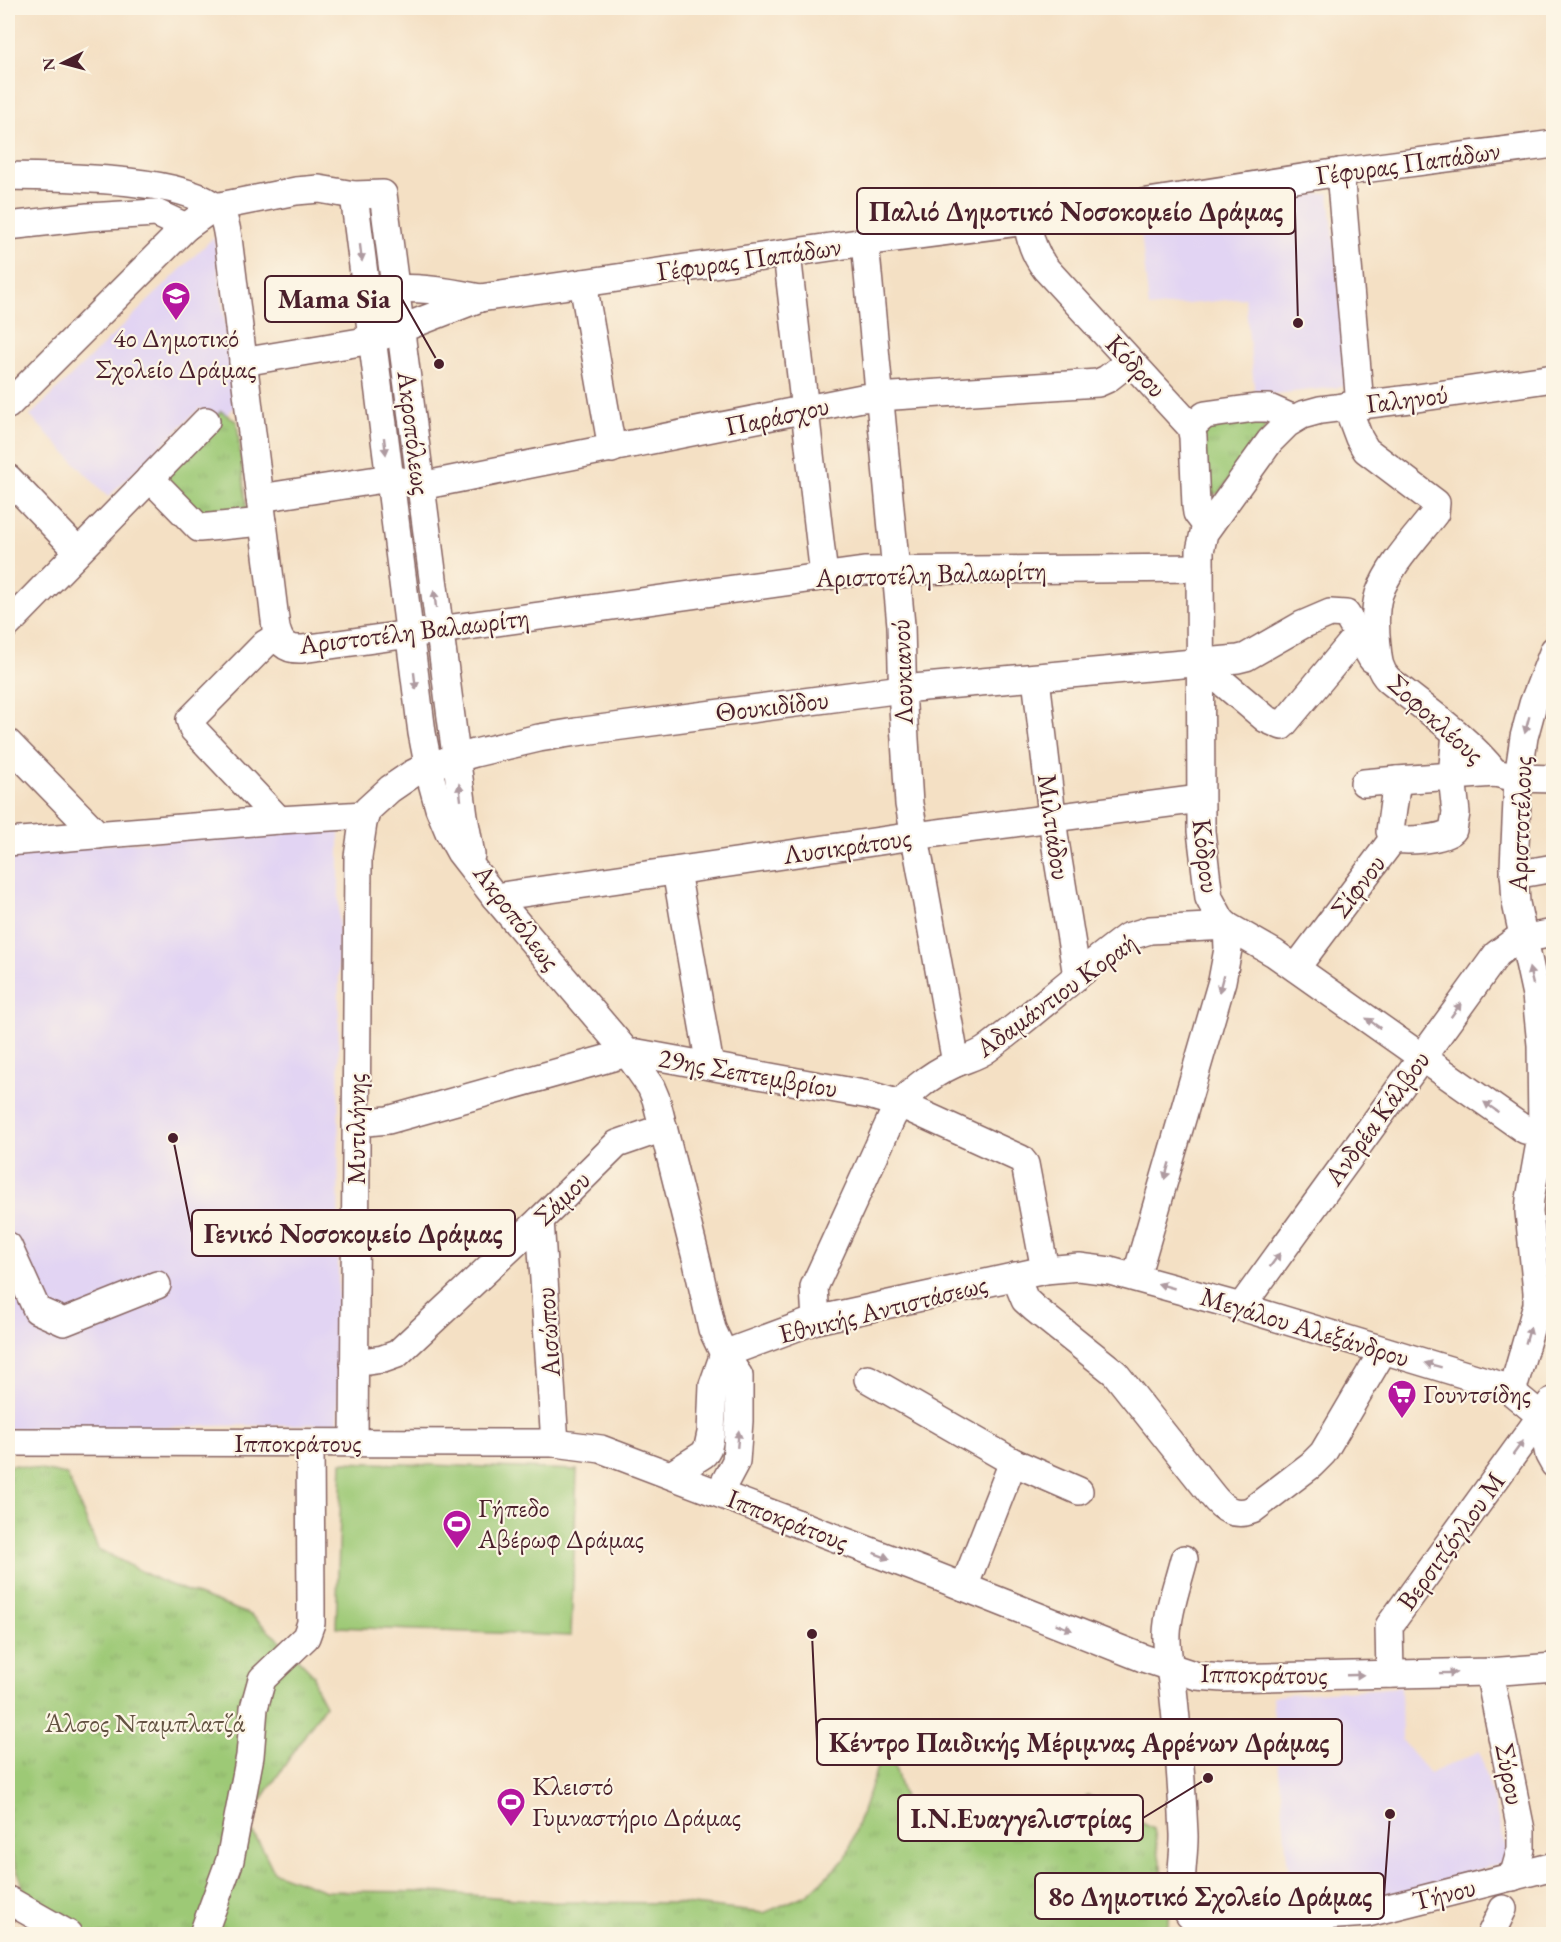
<svg xmlns="http://www.w3.org/2000/svg" width="1561" height="1942" font-family="'EB Garamond',serif">
<style>
.built{fill:#e2d4f3}
.park{fill:url(#park-tufts);stroke:#747450;stroke-width:1.5}
.garden{fill:#9dc976;stroke:#747450;stroke-width:1.5}
.lines{fill:none;stroke-linecap:round;stroke-linejoin:round}
.minor-casing{stroke:#866361;stroke-width:30}
.minor{stroke:#fff;stroke-width:27}
.oneway{fill:#ae9aa0}
.labels{text-anchor:middle;stroke-width:4.5;stroke-linejoin:round;paint-order:stroke}
.street-label{font-size:27px;fill:#4a1f2b;stroke:#fcf5e5}
.poi-label{font-size:27px;fill:#4a1f2b;stroke:#fcf5e5;text-anchor:start}
.park-label{font-size:27px;fill:#635242;stroke:#fcf5e5}
.leader{fill:none;stroke:#4a1f2b;stroke-width:2}
.callout-dot{fill:#4a1f2b;stroke:#fcf5e5;stroke-width:2}
.callout{fill:#fcf5e5;stroke:#4a1f2b;stroke-width:2}
.callout-label{font-size:28px;text-anchor:middle;font-weight:bold;fill:#4a1f2b}
</style>
<defs>
<pattern id="park-tufts" width="24" height="20" patternUnits="userSpaceOnUse" patternTransform="scale(1.5)"><rect width="24" height="20" fill="#9dc976"/><path d="M3 7l-1-3M5 7V3M7 7l1-3M15 17l-1-3M17 17v-4M19 17l1-3" fill="none" stroke="#89ac66"/></pattern>
</defs>
<rect width="100%" height="100%" fill="#fcf5e5"/>
<filter id="ink" filterUnits="userSpaceOnUse"><feTurbulence type="fractalNoise" baseFrequency=".0167" numOctaves="2"/><feDisplacementMap in="SourceGraphic" scale="12" xChannelSelector="R" yChannelSelector="G"/><feConvolveMatrix kernelMatrix="1 2 1 2 8 2 1 2 1" color-interpolation-filters="sRGB"/></filter>
<filter id="wash" filterUnits="userSpaceOnUse"><feTurbulence type="fractalNoise" baseFrequency=".008" numOctaves="4" result="noise"/><feDisplacementMap in="SourceGraphic" scale="24" xChannelSelector="R" yChannelSelector="G"/><feGaussianBlur stdDeviation="1.35" result="paint"/><feColorMatrix in="noise" values="0 0 0 0 0 0 0 0 0 0 0 0 0 0 0 0 0 1.4 0 .05"/><feComposite in="paint" operator="in"/></filter>
<g filter="url(#wash)">
<rect width="100%" height="100%" fill="#f4e0c4"/>
<g class="built">
<path d="M1329 193 1349 386 1255 396 1245 298 1149 308 1139 212Z"/>
<path d="M214 237 236 405 218 425 200 408 108 497 30 416Z"/>
<path d="M339 827 338 1424 8 1429V852Z"/>
<path d="M1401 1687 1402 1740 1429 1774 1480 1751 1508 1855 1507 1861 1405 1893 1291 1900 1272 1696Z"/>
<path d="M1349 1927 1350 1934H1259Z"/>
</g>
<g class="park">
<path d="M221 411 237 422 247 511 199 518 161 478Z"/>
<path d="M1265 420V429L1219 493 1210 495 1207 494 1203 426Z"/>
<path d="M15 1465 67 1475 98 1549 160 1581 251 1615 281 1641 314 1675 315 1686 325 1705 246 1823 262 1847 274 1872 326 1891 435 1892 554 1902 675 1903 764 1913 808 1894 846 1858 881 1756 895 1767 908 1812 934 1799 1014 1811 1075 1814 1087 1795 1154 1829 1170 1914 1166 1934H40L8 1845V1466Z"/>
</g>
<path class="garden" d="M342 1462 577 1470 571 1636 336 1627Z"/>
</g>
<g filter="url(#ink)">
<g class="lines">
<g class="minor-casing">
<g id="minor">
<path d="M1340 172 1360 405"/>
<path d="M8 176C54 177 184 177 216 208 225 217 226 226 228 238L276 628C280 643 285 650 302 649L864 571 1200 568"/>
<path d="M354 195 422 733 431 779 439 808 449 832 460 852 495 897 628 1054 651 1087 656 1099 697 1262 712 1329 724 1354 739 1376V1421L736 1461 719 1493"/>
<path d="M1027 221C1030 240 1034 253 1045 268L1191 427 1193 437 1196 506 1197 513 1207 526"/>
<path d="M8 226 88 217 156 213 186 227"/>
<path d="M865 242 901 625 903 707 909 804 956 1063"/>
<path d="M787 254 824 576"/>
<path d="M583 283 612 449"/>
<path d="M377 291C411 285 446 291 480 298"/>
<path d="M243 362 372 340 480 298 865 242 1027 221 1340 172 1554 144"/>
<path d="M8 405 186 227 204 214 220 206 296 191 319 189 354 195 383 194 464 817 471 855"/>
<path d="M1347 406 1359 438 1366 450 1436 503 1435 513C1416 538 1390 564 1379 594 1374 610 1375 629 1377 646 1378 659 1379 671 1389 680 1425 709 1466 736 1495 773"/>
<path d="M1191 427 1205 415 1255 408H1269L1294 419"/>
<path d="M8 478 78 551"/>
<path d="M150 478 199 528 263 522"/>
<path d="M260 498 390 478 421 486 862 398 1098 383 1107 379 1130 361"/>
<path d="M8 624 206 421"/>
<path d="M278 636 265 644 190 720 193 729 279 820"/>
<path d="M1201 664 1266 719 1282 726 1357 636"/>
<path d="M1036 678 1055 841 1077 976"/>
<path d="M8 743 98 835"/>
<path d="M1397 780 1495 773 1518 778 1554 779"/>
<path d="M1364 783 1397 780 1390 831 1393 839"/>
<path d="M8 842 279 820 365 815"/>
<path d="M676 871 710 1066"/>
<path d="M1514 875 1554 868"/>
<path d="M495 897 914 836 1200 799"/>
<path d="M1296 968 1393 839C1407 841 1443 840 1453 830L1456 813 1452 776 1456 733"/>
<path d="M356 1123 388 1120 620 1055 638 1053 869 1095 900 1104 1021 1159 1025 1164 1045 1270"/>
<path d="M540 1220 555 1443"/>
<path d="M8 1246 37 1310 64 1322 157 1285"/>
<path d="M1015 1276 1025 1300 1035 1309 1115 1373 1212 1495C1223 1509 1234 1517 1252 1510L1311 1465 1323 1453 1383 1351"/>
<path d="M1136 1277 1222 981 1228 949 1227 926 1221 920 1209 898 1201 831 1200 551 1204 533 1270 441 1287 424 1302 415 1320 410 1410 399 1554 378"/>
<path d="M1241 1307 1497 954 1516 940 1554 933"/>
<path d="M816 1320 814 1287 892 1117C905 1094 930 1075 954 1064 965 1059 978 1056 987 1049 1035 1013 1079 972 1127 937L1150 930 1227 926 1274 953 1525 1130 1542 1132"/>
<path d="M724 1354 816 1320 1045 1270 1079 1267 1110 1271 1241 1307 1502 1386 1512 1392 1541 1416 1554 1417"/>
<path d="M354 1363 383 1359 397 1354 540 1220 617 1144 663 1128"/>
<path d="M868 1379 1013 1462 1079 1491"/>
<path d="M1512 1392 1537 1305V1292L1529 1212 1530 1199 1542 1132 1541 1045 1536 995 1516 903 1514 868 1518 778 1524 737 1533 704 1554 650"/>
<path d="M1541 1416 1549 1455 1554 1464"/>
<path d="M8 1442 555 1443 601 1449 936 1576 1143 1658 1197 1676 1223 1678 1489 1672 1554 1667"/>
<path d="M354 1443 358 857 363 823 367 810 390 789 412 774 428 766 475 753 539 738 576 732 902 689 1238 659 1246 657 1302 625 1330 613 1346 614 1372 659 1378 662"/>
<path d="M671 1475 704 1454 708 1447 711 1433 713 1385 724 1354"/>
<path d="M1184 1559C1178 1583 1168 1609 1167 1634 1166 1653 1171 1671 1173 1689 1178 1737 1182 1786 1184 1834 1185 1858 1176 1889 1187 1911 1193 1924 1207 1923 1219 1923L1368 1913 1554 1866"/>
<path d="M964 1587 1013 1462"/>
<path d="M1489 1672 1521 1830V1849L1513 1877"/>
<path d="M1390 1674 1389 1626 1552 1401"/>
<path d="M8 1900 68 1934"/>
<path d="M203 1934 230 1860 250 1756 254 1708 262 1679 306 1637 311 1623V1605L310 1444"/>
<path d="M1491 1934 1503 1909"/>
</g>
</g>
<use href="#minor" class="minor"/>
</g>
<defs><path id="oneway-solid" d="M-6-.8H1V-3.2L6.5 0L1 3.2V.8H-6Z" transform="scale(1.5)"/></defs>
<g class="oneway">
<use href="#oneway-solid" transform="translate(361 253) rotate(83)"/>
<use href="#oneway-solid" transform="translate(385 446) rotate(83)"/>
<use href="#oneway-solid" transform="translate(435 599) rotate(-97)"/>
<use href="#oneway-solid" transform="translate(415 681) rotate(83)"/>
<use href="#oneway-solid" transform="translate(1527 725) rotate(105)"/>
<use href="#oneway-solid" transform="translate(460 792) rotate(-97)"/>
<use href="#oneway-solid" transform="translate(1531 976) rotate(-103)"/>
<use href="#oneway-solid" transform="translate(1221 984) rotate(105)"/>
<use href="#oneway-solid" transform="translate(1456 1010) rotate(-54)"/>
<use href="#oneway-solid" transform="translate(1373 1023) rotate(-145)"/>
<use href="#oneway-solid" transform="translate(1491 1107) rotate(-145)"/>
<use href="#oneway-solid" transform="translate(1167 1171) rotate(106)"/>
<use href="#oneway-solid" transform="translate(1275 1260) rotate(-54)"/>
<use href="#oneway-solid" transform="translate(1166 1286) rotate(-164)"/>
<use href="#oneway-solid" transform="translate(1528 1335) rotate(-74)"/>
<use href="#oneway-solid" transform="translate(1433 1365) rotate(-165)"/>
<use href="#oneway-solid" transform="translate(738 1439) rotate(-85)"/>
<use href="#oneway-solid" transform="translate(1518 1448) rotate(-54)"/>
<use href="#oneway-solid" transform="translate(882 1556) rotate(21)"/>
<use href="#oneway-solid" transform="translate(1064 1627) rotate(22)"/>
<use href="#oneway-solid" transform="translate(1448 1673) rotate(-1)"/>
<use href="#oneway-solid" transform="translate(1355 1675) rotate(-2)"/>
</g>
</g>
<defs>
<g id="school-pin" transform="scale(1.5)"><path d="M0 17L-7.5 6A9.5 9.5 0 1 1 7.5 6Z" fill="#b5179e" stroke="#fcf5e5"/><path d="M0-5L7-2L0 1L-7-2ZM-4 1L0 2.5L4 1V4Q0 6-4 4Z" fill="#fff"/></g>
<g id="supermarket-pin" transform="scale(1.5)"><path d="M0 17L-7.5 6A9.5 9.5 0 1 1 7.5 6Z" fill="#b5179e" stroke="#fcf5e5"/><path d="M-6-5.5h2.5l.6 2H6L4.5 2H-2.5L-4.4-4H-6ZM-1.5 3.2a1.3 1.3 0 1 0 .1 0ZM3 3.2a1.3 1.3 0 1 0 .1 0Z" fill="#fff"/></g>
<g id="stadium-pin" transform="scale(1.5)"><path d="M0 17L-7.5 6A9.5 9.5 0 1 1 7.5 6Z" fill="#b5179e" stroke="#fcf5e5"/><path d="M0-5a6.5 5 0 1 0 0 10a6.5 5 0 1 0 0-10ZM-3.5-1.8h7v3.6h-7Z" fill="#fff"/></g>
</defs>
<g fill-rule="evenodd">
<use href="#school-pin" x="176" y="296"/>
<use href="#supermarket-pin" x="1402" y="1394"/>
<use href="#stadium-pin" x="457" y="1524"/>
<use href="#stadium-pin" x="511" y="1802"/>
</g>
<g class="labels">
<g class="street-label">
<text transform="translate(1408 163) rotate(-8)" y="9">Γέφυρας Παπάδων</text>
<text transform="translate(749 259) rotate(-8)" y="9">Γέφυρας Παπάδων</text>
<text transform="translate(1136 366) rotate(47)" y="9">Κόδρου</text>
<text transform="translate(1407 399) rotate(-7)" y="9">Γαληνού</text>
<text transform="translate(777 416) rotate(-12)" y="9">Παράσχου</text>
<text transform="translate(414 433) rotate(83)" y="9">Ακροπόλεως</text>
<text transform="translate(931 574) rotate(-2)" y="9">Αριστοτέλη Βαλαωρίτη</text>
<text transform="translate(414 631) rotate(-7)" y="9">Αριστοτέλη Βαλαωρίτη</text>
<text transform="translate(902 672) rotate(-92)" y="9">Λουκιανού</text>
<text transform="translate(772 706) rotate(-7)" y="9">Θουκιδίδου</text>
<text transform="translate(1436 719) rotate(42)" y="9">Σοφοκλέους</text>
<text transform="translate(1520 824) rotate(-88)" y="9">Αριστοτέλους</text>
<text transform="translate(1054 827) rotate(82)" y="9">Μιλτιάδου</text>
<text transform="translate(847 846) rotate(-8)" y="9">Λυσικράτους</text>
<text transform="translate(1206 856) rotate(83)" y="9">Κόδρου</text>
<text transform="translate(1358 886) rotate(-53)" y="9">Σίφνου</text>
<text transform="translate(517 917) rotate(53)" y="9">Ακροπόλεως</text>
<text transform="translate(1056 995) rotate(-36)" y="9">Αδαμάντιου Κοραή</text>
<text transform="translate(748 1073) rotate(10)" y="9">29ης Σεπτεμβρίου</text>
<text transform="translate(1377 1118) rotate(-54)" y="9">Ανδρέα Κάλβου</text>
<text transform="translate(356 1129) rotate(-90)" y="9">Μυτιλήνης</text>
<text transform="translate(562 1198) rotate(-44)" y="9">Σάμου</text>
<text transform="translate(883 1309) rotate(-14)" y="9">Εθνικής Αντιστάσεως</text>
<text transform="translate(1305 1327) rotate(17)" y="9">Μεγάλου Αλεξάνδρου</text>
<text transform="translate(548 1332) rotate(-94)" y="9">Αισώπου</text>
<text x="298" y="1452">Ιπποκράτους</text>
<text transform="translate(788 1520) rotate(21)" y="9">Ιπποκράτους</text>
<text transform="translate(1451 1541) rotate(-54)" y="9">Βερσιτζόγλου Μ</text>
<text transform="translate(1264 1674) rotate(1)" y="9">Ιπποκράτους</text>
<text transform="translate(1510 1774) rotate(79)" y="9">Σύρου</text>
<text transform="translate(1444 1894) rotate(-14)" y="9">Τήνου</text>
</g>
<g class="poi-label">
<text x="176" y="347" text-anchor="middle">4ο Δημοτικό<tspan x="176" dy="31">Σχολείο Δράμας</tspan></text>
<text x="1423" y="1403">Γουντσίδης</text>
<text x="478" y="1517">Γήπεδο<tspan x="478" dy="31">Αβέρωφ Δράμας</tspan></text>
<text x="532" y="1795">Κλειστό<tspan x="532" dy="31">Γυμναστήριο Δράμας</tspan></text>
</g>
<g class="park-label">
<text x="145" y="1732">Άλσος Νταμπλατζά</text>
</g>
</g>
<path class="leader" d="M1298 323L1295 211M439 364L402 299M173 1138L192 1233M812 1634L817 1742M1208 1778L1143 1818M1390 1814L1384 1896"/>
<g class="callout-dot">
<circle cx="1298" cy="323" r="6"/>
<circle cx="439" cy="364" r="6"/>
<circle cx="173" cy="1138" r="6"/>
<circle cx="812" cy="1634" r="6"/>
<circle cx="1208" cy="1778" r="6"/>
<circle cx="1390" cy="1814" r="6"/>
</g>
<g class="callout">
<rect x="857" y="188" width="438" height="46" rx="6"/>
<rect x="265" y="276" width="137" height="46" rx="6"/>
<rect x="192" y="1210" width="323" height="46" rx="6"/>
<rect x="817" y="1719" width="525" height="46" rx="6"/>
<rect x="898" y="1795" width="245" height="46" rx="6"/>
<rect x="1035" y="1873" width="349" height="46" rx="6"/>
</g>
<g class="callout-label">
<text x="1076" y="221">Παλιό Δημοτικό Νοσοκομείο Δράμας</text>
<text x="334" y="308">Mama Sia</text>
<text x="353" y="1243">Γενικό Νοσοκομείο Δράμας</text>
<text x="1079" y="1752">Κέντρο Παιδικής Μέριμνας Αρρένων Δράμας</text>
<text x="1021" y="1828">Ι.Ν.Ευαγγελιστρίας</text>
<text x="1210" y="1906">8ο Δημοτικό Σχολείο Δράμας</text>
</g>
<rect width="1561" height="1942" fill="none" stroke="#fcf5e5" stroke-width="30"/>
<g transform="translate(63 63) rotate(264)" stroke="#fcf5e5" stroke-width="4.5" paint-order="stroke">
<path d="M0-4.5L10 22L0 15L-10 22Z" fill="#4a1f2b"/>
<text y="-9" font-size="16" font-weight="bold" text-anchor="middle" fill="#4a1f2b">N</text>
</g>
</svg>
